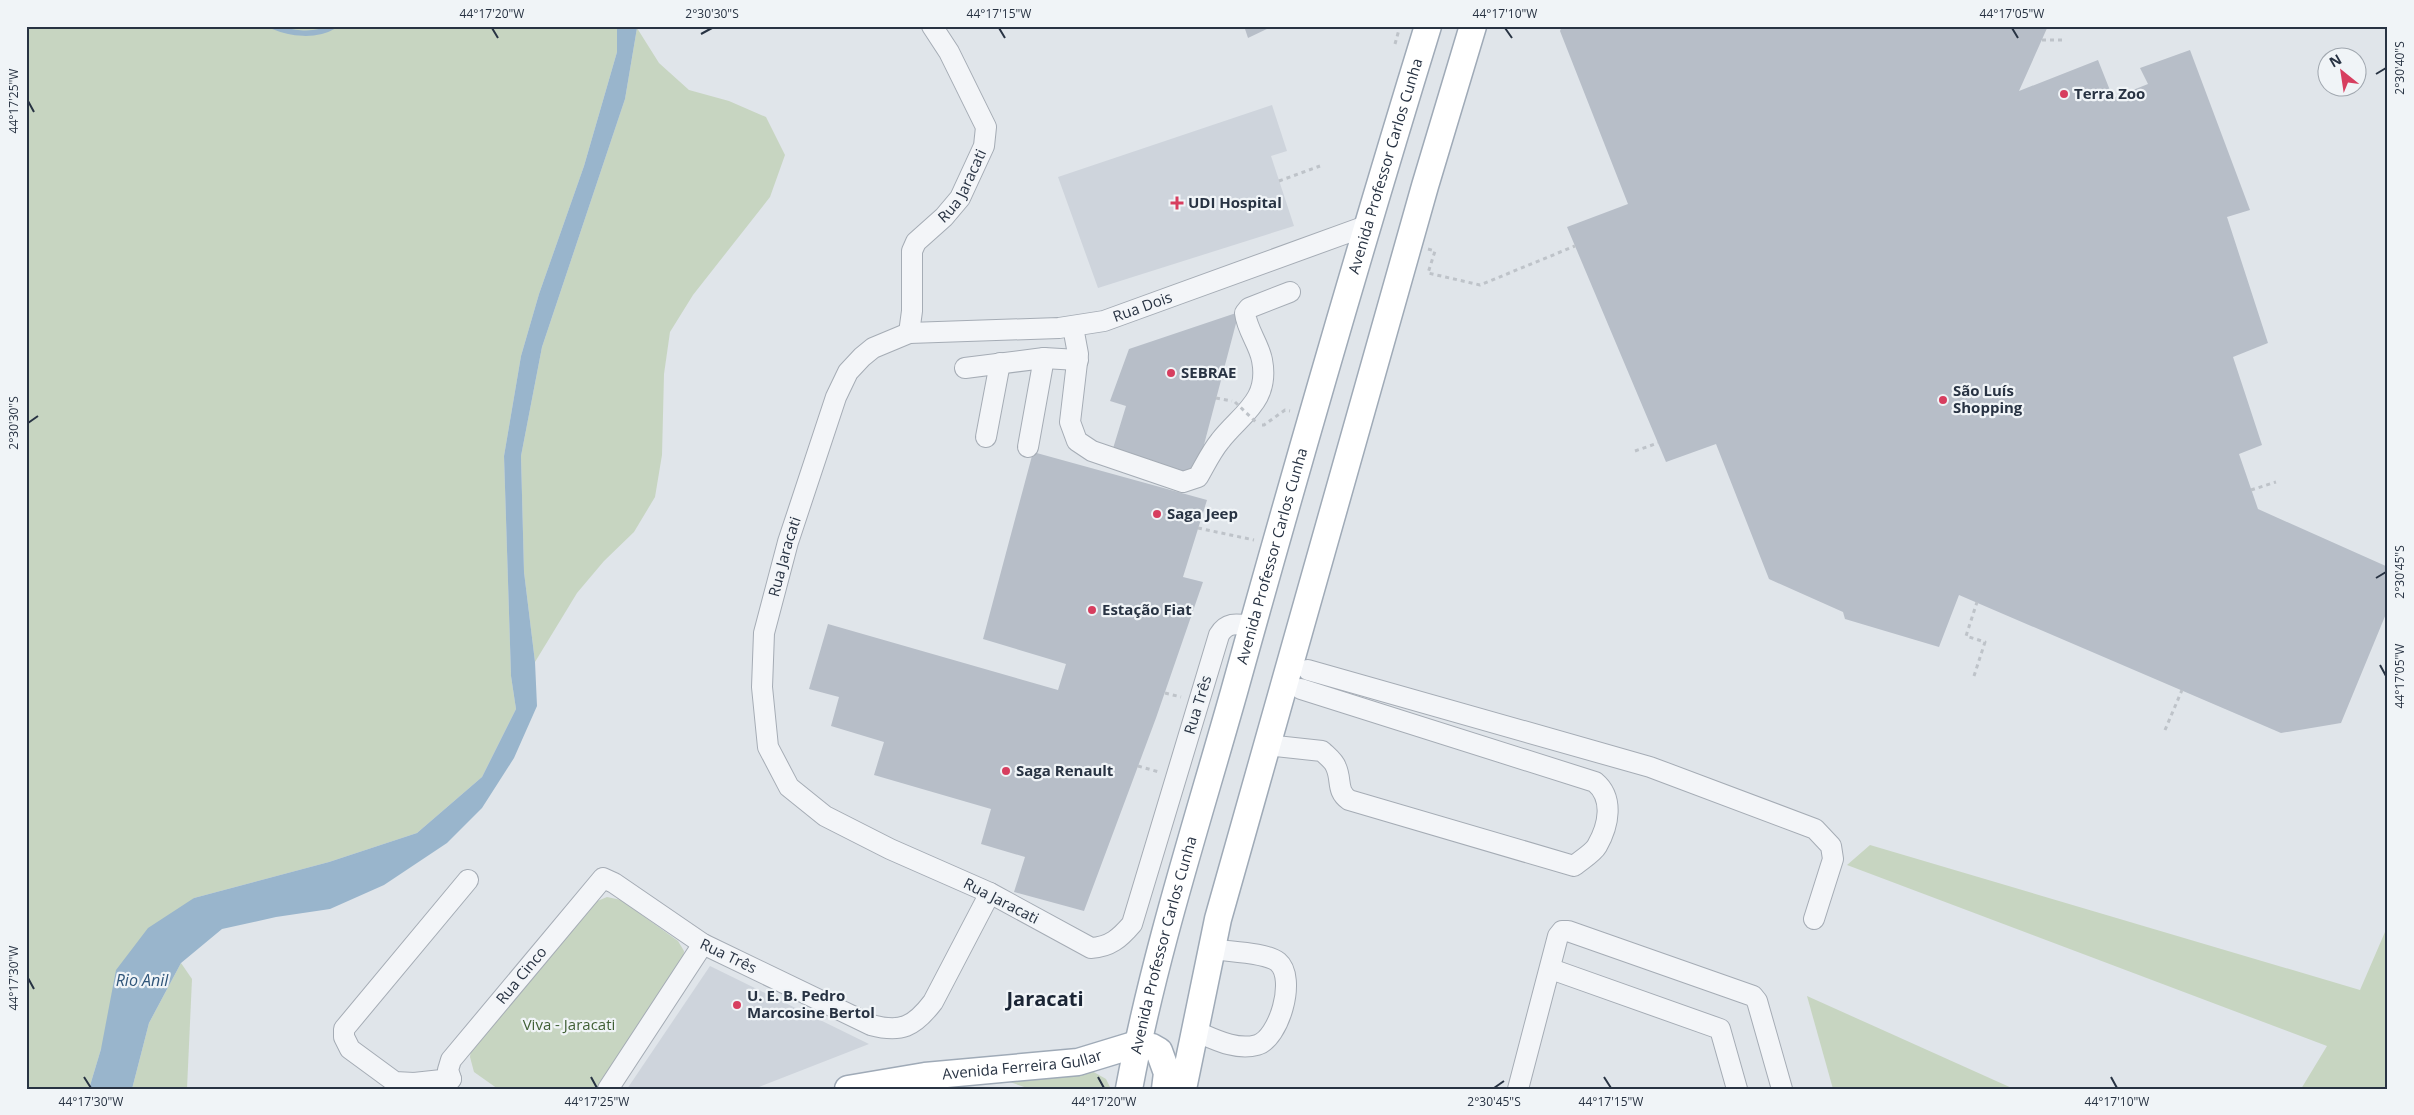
<svg xmlns="http://www.w3.org/2000/svg" width="2414" height="1115" font-family="'Open Sans',sans-serif">
<style>
.built{fill:#ced4dc}
.green{fill:#c7d5c1}
.water{fill:#99b5cc}
.lines{fill:none;stroke-linecap:round;stroke-linejoin:round}
.stream{stroke:#99b5cc;stroke-width:5.5}
.building{fill:#b7bec8}
.minor-casing{stroke:#a5acb5;stroke-width:22}
.major-casing{stroke:#9faab7;stroke-width:29}
.path{stroke:#bec3c9;stroke-width:3;stroke-dasharray:4 4;stroke-linecap:butt}
.minor{stroke:#f3f5f8;stroke-width:20}
.major{stroke:#fff;stroke-width:26}
.path-bridge{stroke:#bec3c9;stroke-width:3;stroke-dasharray:4 4;stroke-linecap:butt}
.ticks{fill:none;stroke:#283343;stroke-width:2}
.poi-dot{fill:#d73e5f;stroke:#f0f4f7;stroke-width:2}
.labels{text-anchor:middle;stroke-width:4.5;stroke-linejoin:round;paint-order:stroke}
.poi-label{font-size:15px;font-weight:bold;fill:#283343;stroke:#f0f4f7;text-anchor:start}
.street-label{font-size:15px;fill:#283343;stroke:#f0f4f7}
.park-label{font-size:15px;fill:#3f5f34;stroke:#f0f4f7}
.water-label{font-size:16px;font-style:italic;fill:#2f5579;stroke:#f0f4f7}
.district-label{font-size:20px;font-weight:bold;fill:#1a2434;stroke:#f0f4f7}
.neatline{fill:none;stroke:#283343;stroke-width:2}
.ticks-label{font-size:12px;text-anchor:middle;fill:#283343}
</style>
<rect width="100%" height="100%" fill="#e0e5ea"/>
<g class="built">
<path d="M1272 105 1287 151 1271 156 1294 226 1098 288 1058 177Z"/>
<path d="M710 966 869 1044 754 1089H627Z"/>
</g>
<g class="green">
<path d="M26 26H617V52L584 166 539 294 521 356 504 456 511 676 516 709 482 777 417 833 329 862 194 898 101 1049 89 1089H26Z"/>
<path d="M637 28 659 63 689 90 729 101 766 117 785 155 770 197 693 295 670 332 664 374 662 455 655 497 634 532 604 561 577 593 535 662 524 572 521 456 542 347 625 99Z"/>
<path d="M1870 845 2360 990 2388 925V1089H2301L2327 1046 1847 865Z"/>
<path d="M607 897 621 900 678 941 684 951 683 963 597 1089H498L474 1072 470 1057 471 1049 595 902Z"/>
<path d="M181 963 192 979 187 1089H132L149 1023Z"/>
<path d="M1807 996 2014 1089H1833Z"/>
<path d="M1092 1071 1106 1079 1111 1089H1030L1007 1081Z"/>
</g>
<path class="water" d="M617 26H636L637 28 625 99 542 347 521 456 524 572 535 662 537 706 514 758 482 808 447 843 384 885 330 909 276 917 222 929 181 963 149 1023 132 1089H89L101 1049 116 970 148 928 194 898 329 862 417 833 482 777 516 709 511 676 504 456 521 356 539 294 584 166 617 52Z"/>
<g class="lines">
<path class="stream" d="M272 26C291 34 315 37 334 26"/>
</g>
<g class="building">
<path d="M1244 26H1273L1248 38Z"/>
<path d="M1562 26H2048L2019 91 2098 60 2113 98 2148 84 2140 68 2190 50 2250 210 2227 217 2268 343 2233 357 2262 445 2239 454 2258 509 2388 567V609L2341 723 2281 733 1959 595 1939 647 1845 619 1843 612 1769 579 1716 444 1666 462 1567 227 1628 204 1560 31Z"/>
<path d="M1239 312 1196 475 1111 455 1126 406 1110 401 1129 349Z"/>
<path d="M1033 452 1207 500 1183 577 1203 582 1156 718 1084 911 1014 892 1025 857 981 844 991 809 874 775 884 742 831 726 839 697 809 689 828 624 1058 690 1066 664 983 639Z"/>
</g>
<g class="lines">
<g class="minor-casing">
<g id="minor">
<path d="M1073 327 1078 354 1070 422 1077 441 1092 451 1183 482 1198 477C1205 465 1211 452 1220 441 1241 414 1270 401 1262 360 1259 344 1247 330 1245 313L1249 308 1290 292"/>
<path id="s1" d="M909 333 912 311V251L916 242 944 217 960 198 984 146 986 127 949 52 932 26"/>
<path d="M965 368 1044 358 1078 360"/>
<path d="M986 437 1000 363"/>
<path d="M1028 447 1044 358"/>
<path id="s2" d="M1252 626C1238 624 1227 621 1219 635L1132 924C1120 938 1110 947 1091 948L990 893 890 849 825 816 789 787 768 747 762 687 764 633 788 542 836 397 848 372 862 357 873 348 909 333 1059 328 1104 321 1366 226"/>
<path d="M1308 670 1650 767 1815 829 1831 846 1833 859 1814 919"/>
<path d="M1267 745 1322 751C1327 756 1334 761 1336 767 1342 780 1336 791 1349 800L1574 866C1581 860 1593 853 1597 846 1609 825 1614 798 1595 782L1301 689"/>
<path d="M1551 969 1720 1029 1737 1089"/>
<path d="M1195 1031C1214 1039 1236 1051 1257 1045 1279 1039 1297 978 1278 962 1265 952 1229 952 1212 949"/>
<path id="s3" d="M451 1079 448 1070 451 1060 603 878 614 883 703 944 871 1025C901 1033 914 1027 933 1002L990 893"/>
<path d="M451 1079 414 1083 395 1082 350 1049 344 1037V1029L468 880"/>
<path d="M608 1089 703 944"/>
<path d="M1518 1089 1558 936 1562 931H1568L1753 996 1757 1001 1782 1089"/>
</g>
</g>
<g class="major-casing">
<g id="major">
<path id="s4" d="M848 1089 925 1076 1078 1062 1137 1044 1152 1047 1159 1051 1167 1073 1165 1089"/>
<path id="s5" d="M1129 1089C1154 955 1197 823 1234 692 1296 469 1360 247 1428 26"/>
<path d="M1183 1089 1218 919 1425 186 1473 26"/>
</g>
</g>
<g class="path">
<path d="M2042 40H2064"/>
<path d="M1395 44 1400 26"/>
<path d="M1279 181 1320 166"/>
<path d="M1428 249 1435 251 1428 273 1480 285 1575 246"/>
<path d="M1216 398 1232 401"/>
<path d="M1262 425H1264L1285 410 1290 411"/>
<path d="M1635 451 1658 443"/>
<path d="M2251 490 2276 482"/>
<path d="M1198 528 1254 540"/>
<path d="M1974 676 1985 642 1966 636 1977 602"/>
<path d="M1165 693 1181 697"/>
<path d="M2165 730 2182 690"/>
<path d="M1138 766 1159 772"/>
</g>
<use href="#minor" class="minor"/>
<use href="#major" class="major"/>
<path class="path-bridge" d="M1235 402 1258 424"/>
</g>
<path class="ticks" d="M492 28 498 38M999 28 1005 38M1505 28 1512 38M2012 28 2018 38M701 34 712 28M2376 74 2386 68M28 101 34 112M28 423 38 416M2376 578 2386 572M2380 665 2386 676M28 978 34 989M84 1077 91 1088M591 1077 597 1088M1098 1077 1104 1088M1604 1077 1611 1088M2111 1077 2117 1088M1494 1088 1504 1081"/>
<g class="poi-dot">
<circle cx="2064" cy="94" r="5"/>
<path d="M1174.5 195.5h5v5h5v5h-5v5h-5v-5h-5v-5h5z"/>
<circle cx="1171" cy="373" r="5"/>
<circle cx="1943" cy="400" r="5"/>
<circle cx="1157" cy="514" r="5"/>
<circle cx="1092" cy="610" r="5"/>
<circle cx="1006" cy="771" r="5"/>
<circle cx="737" cy="1005" r="5"/>
</g>
<g class="labels">
<g class="poi-label">
<text x="2074" y="99">Terra Zoo</text>
<text x="1188" y="208">UDI Hospital</text>
<text x="1181" y="378">SEBRAE</text>
<text x="1953" y="396">São Luís<tspan x="1953" dy="17">Shopping</tspan></text>
<text x="1167" y="519">Saga Jeep</text>
<text x="1102" y="615">Estação Fiat</text>
<text x="1016" y="776">Saga Renault</text>
<text x="747" y="1001">U. E. B. Pedro<tspan x="747" dy="17">Marcosine Bertol</tspan></text>
</g>
<g class="street-label">
<text dy="5" stroke="none"><textPath href="#s5" startOffset="958">Avenida Professor Carlos Cunha</textPath></text>
<text dy="5" stroke="none"><textPath href="#s1" startOffset="166">Rua Jaracati</textPath></text>
<text dy="5" stroke="none"><textPath href="#s2" startOffset="1476">Rua Dois</textPath></text>
<text dy="5" stroke="none"><textPath href="#s5" startOffset="552">Avenida Professor Carlos Cunha</textPath></text>
<text dy="5" stroke="none"><textPath href="#s2" startOffset="970">Rua Jaracati</textPath></text>
<text transform="translate(1198 705) rotate(-73)" y="5">Rua Três</text>
<text transform="translate(1001 901) rotate(27)" y="5">Rua Jaracati</text>
<text dy="5" stroke="none"><textPath href="#s5" startOffset="148">Avenida Professor Carlos Cunha</textPath></text>
<text dy="5" stroke="none"><textPath href="#s3" startOffset="405">Rua Três</textPath></text>
<text dy="5" stroke="none"><textPath href="#s3" startOffset="130">Rua Cinco</textPath></text>
<text dy="5" stroke="none"><textPath href="#s4" startOffset="176">Avenida Ferreira Gullar</textPath></text>
</g>
<g class="park-label">
<text x="569" y="1030">Viva - Jaracati</text>
</g>
<g class="water-label">
<text x="142" y="986">Rio Anil</text>
</g>
<g class="district-label">
<text x="1045" y="1006">Jaracati</text>
</g>
</g>
<rect width="2414" height="1115" fill="none" stroke="#f0f4f7" stroke-width="55"/>
<g transform="translate(2342 72) rotate(330)"><circle r="24" fill="#f0f4f7" stroke="#a0a7af"/>
<path d="M0-4L9 19L0 12L-9 19Z" fill="#d73e5f"/>
<text y="-8" font-size="14" font-weight="bold" text-anchor="middle" fill="#283343">N</text>
</g>
<rect x="28" y="28" width="2358" height="1060" class="neatline"/>
<g class="ticks-label">
<text x="492" y="18">44°17'20"W</text>
<text x="712" y="18">2°30'30"S</text>
<text x="999" y="18">44°17'15"W</text>
<text x="1505" y="18">44°17'10"W</text>
<text x="2012" y="18">44°17'05"W</text>
<text transform="translate(2400 68) rotate(-90)" y="4">2°30'40"S</text>
<text transform="translate(14 101) rotate(-90)" y="4">44°17'25"W</text>
<text transform="translate(14 423) rotate(-90)" y="4">2°30'30"S</text>
<text transform="translate(2400 572) rotate(-90)" y="4">2°30'45"S</text>
<text transform="translate(2400 676) rotate(-90)" y="4">44°17'05"W</text>
<text transform="translate(14 978) rotate(-90)" y="4">44°17'30"W</text>
<text x="91" y="1106">44°17'30"W</text>
<text x="597" y="1106">44°17'25"W</text>
<text x="1104" y="1106">44°17'20"W</text>
<text x="1494" y="1106">2°30'45"S</text>
<text x="1611" y="1106">44°17'15"W</text>
<text x="2117" y="1106">44°17'10"W</text>
</g>
</svg>
